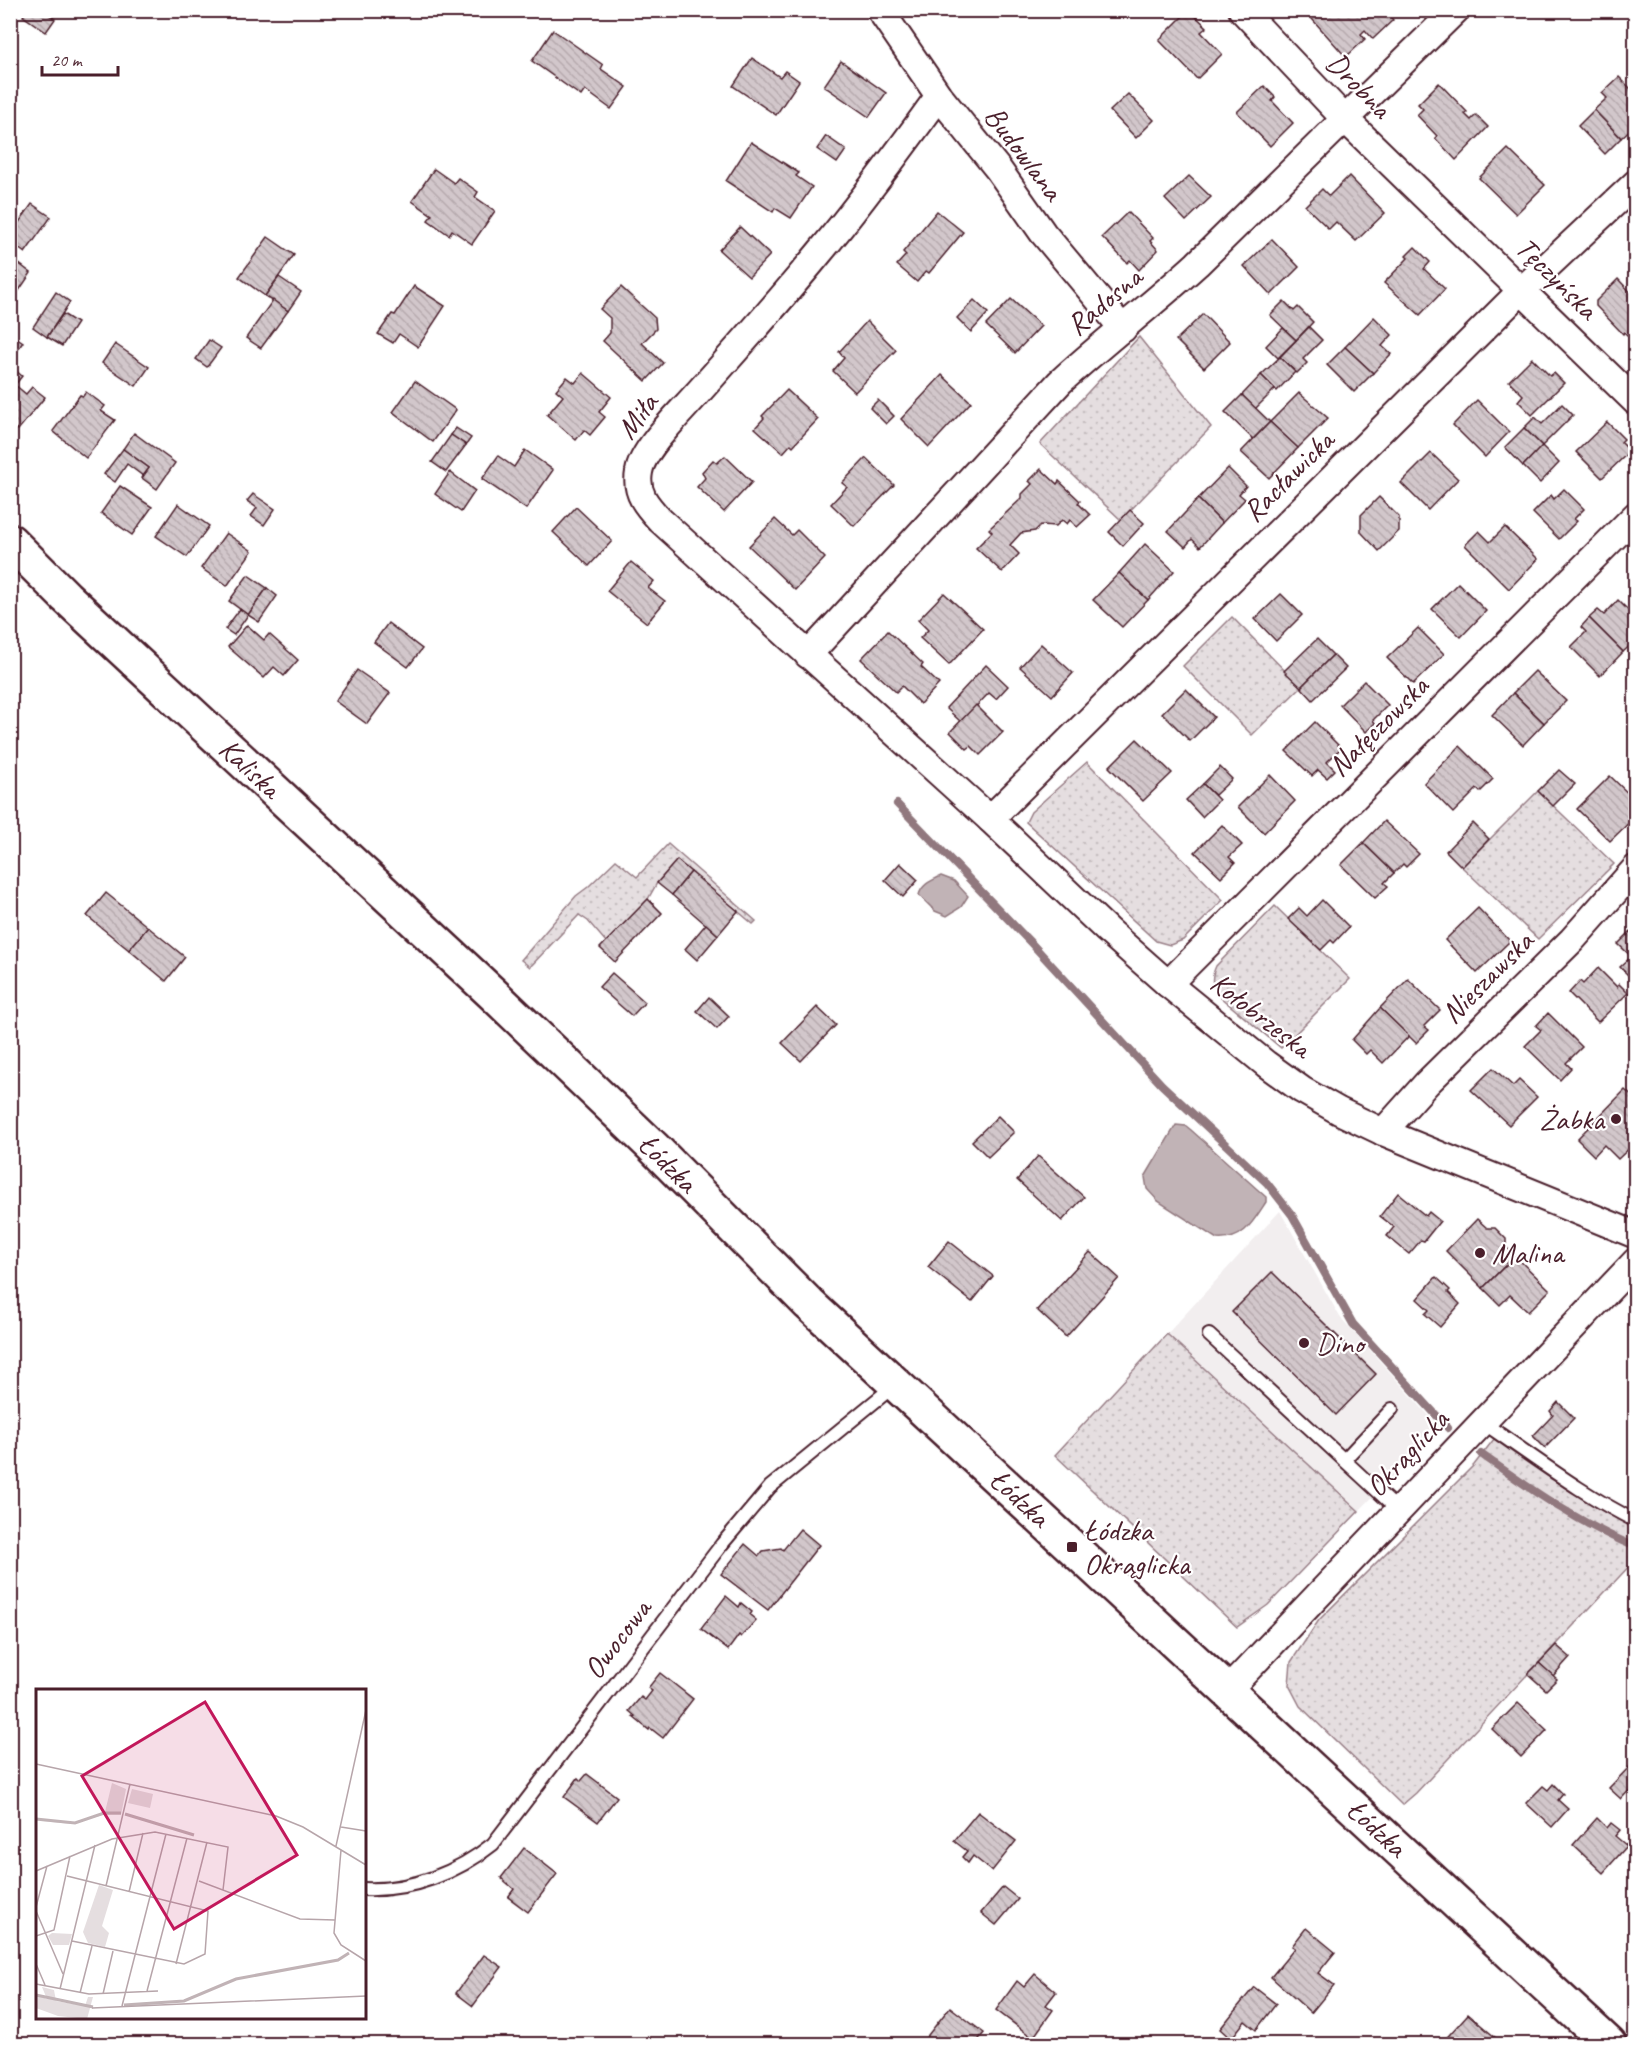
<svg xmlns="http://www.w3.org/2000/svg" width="1646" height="2055" font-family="Caveat,sans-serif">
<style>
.built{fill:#f2eeef}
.grass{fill:url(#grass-dots);stroke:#987e86;stroke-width:1.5}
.water{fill:#c1b3b6;stroke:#91787e;stroke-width:1.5}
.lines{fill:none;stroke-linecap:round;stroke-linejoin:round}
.stream{stroke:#91787e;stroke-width:8}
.building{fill:url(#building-back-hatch);stroke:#4a1f2b;stroke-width:1.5}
.lane-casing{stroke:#4a1f2b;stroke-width:16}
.street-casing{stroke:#4a1f2b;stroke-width:30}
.primary-casing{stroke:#4a1f2b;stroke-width:38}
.lane{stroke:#fff;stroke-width:12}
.street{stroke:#fff;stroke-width:26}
.primary{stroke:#fff;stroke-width:33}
.poi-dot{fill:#4a1f2b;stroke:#fff;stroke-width:2}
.labels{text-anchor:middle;stroke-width:4.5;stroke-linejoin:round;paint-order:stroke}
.street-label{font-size:30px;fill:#4a1f2b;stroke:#fff}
.poi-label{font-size:30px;fill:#4a1f2b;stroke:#fff;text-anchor:start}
.inset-river{fill:none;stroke:#c1b3b6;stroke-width:3}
.inset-road{fill:none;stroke:#b7a5aa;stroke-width:1.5}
.view{fill:#c2185b;fill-opacity:0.15;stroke:#c2185b;stroke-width:3}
.inset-edge{fill:none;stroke:#4a1f2b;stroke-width:3}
</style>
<defs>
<pattern id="grass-dots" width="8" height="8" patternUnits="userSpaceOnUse" patternTransform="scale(1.5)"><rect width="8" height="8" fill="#e5dee0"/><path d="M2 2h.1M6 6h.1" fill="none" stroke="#c6bec0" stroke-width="1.8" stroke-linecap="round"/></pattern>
<pattern id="building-back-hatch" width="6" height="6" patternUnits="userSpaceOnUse" patternTransform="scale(1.5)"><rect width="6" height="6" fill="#d2c7cb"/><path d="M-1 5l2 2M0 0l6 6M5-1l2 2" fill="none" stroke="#b6aaae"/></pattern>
</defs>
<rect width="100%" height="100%" fill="#fff"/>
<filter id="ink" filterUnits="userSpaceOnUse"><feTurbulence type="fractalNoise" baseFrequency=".0167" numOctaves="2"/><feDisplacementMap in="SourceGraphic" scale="12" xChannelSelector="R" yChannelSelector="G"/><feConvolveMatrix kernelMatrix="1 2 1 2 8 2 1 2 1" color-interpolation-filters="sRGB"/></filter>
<g filter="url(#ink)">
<path class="built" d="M1280 1211 1340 1317 1440 1428 1359 1511 1167 1334Z"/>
<g class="grass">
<path d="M1139 337 1211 427 1121 520 1040 444Z"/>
<path d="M1232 617 1301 687 1252 735 1183 666Z"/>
<path d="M1087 762 1223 900 1183 940 1170 945 1156 941 1026 822 1031 812Z"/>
<path d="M1538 791 1614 864 1538 939 1462 867Z"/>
<path d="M668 844 756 921 753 924 677 860 657 883 648 899 606 942 588 921 579 915 530 967 521 960 576 896 588 887 616 860 637 877Z"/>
<path d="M1275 906 1350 979 1281 1048 1220 997C1212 986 1210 979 1216 966Z"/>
<path d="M1167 1334 1359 1511 1268 1605 1237 1627 1055 1455Z"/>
<path d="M1494 1439C1539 1472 1585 1502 1635 1528V1560L1416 1793 1402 1805 1300 1706 1289 1685 1291 1662 1319 1620 1474 1465Z"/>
</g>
<g class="water">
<path d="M941 876 954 881 968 896 961 907 947 916 935 911 919 895C922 884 931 881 941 876Z"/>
<path d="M1176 1125 1186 1126 1191 1130 1266 1197V1202C1253 1222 1243 1241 1217 1239L1158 1201 1147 1189 1145 1177Z"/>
</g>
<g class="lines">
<g class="stream">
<path d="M897 804 1032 944 1162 1085 1267 1183 1292 1215 1353 1324 1448 1428"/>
<path d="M1481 1454C1530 1489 1580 1524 1636 1547"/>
</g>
</g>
<g class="building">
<path d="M27 10H47L46 13 55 19 46 32 23 16Z"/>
<path d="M1189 10 1207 27 1201 32 1222 54 1197 79 1159 40Z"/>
<path d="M1304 10H1385L1393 20 1373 39 1365 30 1361 34 1365 39 1346 57Z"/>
<path d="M553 30 603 65 601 69 627 87 611 109 585 90 581 96 532 61Z"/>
<path d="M752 58 780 77 785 71 799 81 776 115 733 86Z"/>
<path d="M841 61 886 93 869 117 824 86Z"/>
<path d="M1619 77 1636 94V124L1621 138 1594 110 1607 98 1602 93Z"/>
<path d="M1439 83 1467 112 1465 114 1471 120 1476 115 1488 127 1456 160 1435 138 1437 136 1417 115 1423 109 1418 104Z"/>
<path d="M1264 86 1275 97 1272 101 1293 123 1270 146 1237 112Z"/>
<path d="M1128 94 1154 120 1136 138 1110 111Z"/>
<path d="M1594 110 1621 138 1605 154 1578 126Z"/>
<path d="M826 136 846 150 837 163 817 149Z"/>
<path d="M751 142 799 173 796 176 812 187 791 218 775 208 773 212 726 181Z"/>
<path d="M1508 149 1545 185 1516 214 1479 178Z"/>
<path d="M434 169 454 183 458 178 478 192 475 197 495 211 472 244 452 230 449 235 428 220 432 215 412 201Z"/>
<path d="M1189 176 1211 197 1186 221 1165 199Z"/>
<path d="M1349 176 1385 213 1356 241 1336 222 1329 229 1305 206 1322 189 1329 196Z"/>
<path d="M32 204 51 217 25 253 10 242V235Z"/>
<path d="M937 211 963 232 929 273 926 271 917 282 897 265 906 255 903 252Z"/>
<path d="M1128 212 1153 238 1150 241 1158 250 1139 270 1130 260 1127 263 1102 237Z"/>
<path d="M740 227 770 255 749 277 719 250Z"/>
<path d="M268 237 294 255 265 296 239 277Z"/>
<path d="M1272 239 1299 267 1271 295 1244 266Z"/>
<path d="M1415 247 1430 262 1424 269 1445 289 1420 315 1384 283 1408 258 1406 256Z"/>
<path d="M18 263 31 273 16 295 10 291V274Z"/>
<path d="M279 277 301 292 288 311 265 296Z"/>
<path d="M1618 279 1636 298 1634 342 1624 332 1623 334 1596 306V301Z"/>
<path d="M414 286 445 306 418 347 399 334 393 343 378 334 392 314 395 315Z"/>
<path d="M621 287 655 318 656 329 642 343 663 363 646 381 603 341 610 333V318L600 309Z"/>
<path d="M56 292 70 302 47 337 33 327Z"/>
<path d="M1011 299 1041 326 1015 353 986 325Z"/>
<path d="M273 300 288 311 261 348 246 338Z"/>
<path d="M974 300 988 313 971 332 957 318Z"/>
<path d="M1284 301 1294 311 1298 307 1313 322 1296 340 1270 315Z"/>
<path d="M63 314 77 323 62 346 47 337Z"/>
<path d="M1203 314 1230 342 1204 368 1176 340Z"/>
<path d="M1374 317 1392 335 1382 346 1391 354 1373 373 1345 347Z"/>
<path d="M867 321 896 350 855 392 833 371 844 358 839 352Z"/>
<path d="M1309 327 1322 340 1303 359 1307 363 1297 373 1280 357Z"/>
<path d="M1283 328 1296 340 1278 358 1266 346Z"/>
<path d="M10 333 23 342 10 361Z"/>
<path d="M209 340 221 348 207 367 196 359Z"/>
<path d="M115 344 149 367 136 386 102 363Z"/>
<path d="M1345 347 1373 373 1354 392 1327 365Z"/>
<path d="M1280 357 1295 372 1277 391 1261 375Z"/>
<path d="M1532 358 1550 376 1554 373 1564 383 1532 415 1518 401 1523 395 1509 381Z"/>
<path d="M13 368 22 376 15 385 26 394 32 387 45 397 18 430 10 424 13 416 10 414V371Z"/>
<path d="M583 373 611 397 599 412 605 417 590 435 584 430 576 440 547 415 563 396 556 390 567 377 575 383Z"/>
<path d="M942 375 971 402 929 447 901 419Z"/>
<path d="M1261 375 1275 389 1255 409 1242 395Z"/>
<path d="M415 381 456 410 433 442 393 412Z"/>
<path d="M787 390 818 419 793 446 791 444 783 453 755 428 764 418 762 416Z"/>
<path d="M86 392 105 406 101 411 115 420 86 458 53 431 80 395 83 396Z"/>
<path d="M1299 393 1328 418 1298 448 1270 422Z"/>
<path d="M1242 395 1270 422 1253 439 1225 412Z"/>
<path d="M878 400 894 416 886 424 870 408Z"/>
<path d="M1477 400 1509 432 1485 457 1453 425Z"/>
<path d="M1562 404 1573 415 1542 446 1524 428 1535 417 1542 424Z"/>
<path d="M1270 422 1298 448 1269 478 1241 452Z"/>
<path d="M1607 422 1624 439 1621 442 1630 451 1602 478 1576 452Z"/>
<path d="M456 428 471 438 466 445 451 435Z"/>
<path d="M1524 428 1542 446 1523 466 1505 447Z"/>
<path d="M134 433 175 463 157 489 142 478 149 468 123 449Z"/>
<path d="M451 435 466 445 446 472 432 462Z"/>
<path d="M1542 446 1559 463 1540 483 1523 466Z"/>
<path d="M123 449 149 468 143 476 127 464 115 482 104 474Z"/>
<path d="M525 450 553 470 526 509 482 479 498 456 514 467Z"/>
<path d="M1431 453 1458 479 1428 510 1401 483Z"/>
<path d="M725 456 752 482 724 512 697 487 705 478 702 472 713 460 717 463Z"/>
<path d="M866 458 894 485 854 526 831 504 847 487 842 483Z"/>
<path d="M1228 468 1246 486 1239 494 1245 499 1222 523 1198 499Z"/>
<path d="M1041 469 1057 484 1059 481 1080 501 1078 503 1090 515 1077 527 1070 520 1067 524 1062 520 1056 526 1041 525 1035 531 1021 533 1010 545 1019 554 1002 572 976 548 992 532 989 529 1022 498V494L1032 484 1029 481Z"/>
<path d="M450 472 475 491 461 512 435 494Z"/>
<path d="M120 486 152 507 132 535 101 513Z"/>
<path d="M1564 489 1584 509 1574 519 1577 521 1559 539 1533 513 1551 495 1554 499Z"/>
<path d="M253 494 275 509 264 525 251 516 257 508 247 501Z"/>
<path d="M1379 497 1399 517V531L1379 551 1361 532V515Z"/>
<path d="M1198 499 1222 523 1200 547 1192 539 1185 547 1168 531Z"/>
<path d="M178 504 209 526 187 557 156 536Z"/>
<path d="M576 507 612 541 589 566 553 532Z"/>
<path d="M1130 510 1144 523 1123 546 1109 532Z"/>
<path d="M775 519 792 535 797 530 825 558 795 590 749 546Z"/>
<path d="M1505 527 1538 559 1509 589 1465 545 1479 531 1490 542Z"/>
<path d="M226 533 252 551 227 586 201 568Z"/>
<path d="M1145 544 1174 571 1148 600 1119 573Z"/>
<path d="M631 562 654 581 648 588 665 601 647 623 607 591Z"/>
<path d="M1119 573 1148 600 1122 627 1093 600Z"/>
<path d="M248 575 267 588 248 615 229 601Z"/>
<path d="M1458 583 1486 611 1461 637 1432 609Z"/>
<path d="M267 588 277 596 259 622 248 615Z"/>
<path d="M944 593 983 629 949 665 920 638 928 630 918 620Z"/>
<path d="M1281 594 1302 615 1276 641 1255 619Z"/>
<path d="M1618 600 1636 618V640L1623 652 1589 618 1598 610 1604 615Z"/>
<path d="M240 609 248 615 234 635 225 629Z"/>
<path d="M1589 618 1623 652 1600 676 1571 647 1586 632 1581 627Z"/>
<path d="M388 623 422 649 408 667 374 642Z"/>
<path d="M247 625 264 640 269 634 298 660 284 676 274 667 264 678 228 647Z"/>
<path d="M1418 628 1444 654 1413 684 1387 658Z"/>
<path d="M888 631 923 664 921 667 939 684 920 704 902 686 896 692 861 659Z"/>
<path d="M1317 639 1333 655 1301 687 1284 671Z"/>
<path d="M1041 644 1073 673 1052 696 1020 667Z"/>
<path d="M1333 655 1346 668 1313 700 1301 687Z"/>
<path d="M986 665 1008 686 996 699 989 693 961 722 946 708Z"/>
<path d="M357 670 390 693 367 724 335 701Z"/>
<path d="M1535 671 1566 701 1544 723 1513 693Z"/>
<path d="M1364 681 1388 705 1373 720 1375 723 1366 732 1340 705Z"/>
<path d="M1186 689 1214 717 1190 741 1162 713Z"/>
<path d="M1513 693 1544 723 1523 745 1492 715Z"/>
<path d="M976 705 1003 732 980 755 971 746 967 749 950 732Z"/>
<path d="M1315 722 1341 748 1327 762 1335 770 1327 778 1318 770 1312 776 1286 751Z"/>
<path d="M1137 739 1172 773 1143 801 1109 767Z"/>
<path d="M1460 746 1493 779 1480 792 1477 789 1453 813 1424 783Z"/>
<path d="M1220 767 1232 779 1215 795 1203 784Z"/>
<path d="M1559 770 1575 784 1553 806 1538 791Z"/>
<path d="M1270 775 1295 801 1264 833 1238 807Z"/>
<path d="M1610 776 1636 801V816L1610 841 1577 809Z"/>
<path d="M1203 784 1219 800 1202 817 1186 800Z"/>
<path d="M1384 821 1419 854 1406 867 1403 864 1394 873 1363 843Z"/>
<path d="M1473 823 1489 839 1462 867 1446 851Z"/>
<path d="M1222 825 1242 845 1229 857 1235 863 1221 877 1195 852Z"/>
<path d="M1363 843 1394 873 1384 883 1388 886 1375 898 1341 865Z"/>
<path d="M677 860 691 872 672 895 657 883Z"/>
<path d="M900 863 918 880 903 897 885 880Z"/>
<path d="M691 872 738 911 718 935 672 895Z"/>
<path d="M106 893 148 927 129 950 87 916Z"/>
<path d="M648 899 662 913 615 962 600 948Z"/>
<path d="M1322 900 1349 927 1334 943 1331 940 1321 950 1288 919 1299 908 1307 916Z"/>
<path d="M1478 908 1510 941 1477 973 1445 940Z"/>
<path d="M706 924 718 935 697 960 685 949Z"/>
<path d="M148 927 185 957 166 981 129 950Z"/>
<path d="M1636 930V961L1618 944 1631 931 1633 933Z"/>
<path d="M1631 957 1636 961V983L1620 967Z"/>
<path d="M1598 968 1617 987 1619 984 1628 993 1598 1022 1569 993 1580 981 1583 984Z"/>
<path d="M612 973 645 1002 632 1016 599 987Z"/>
<path d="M1408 979 1440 1010 1424 1026 1429 1030 1416 1043 1380 1008Z"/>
<path d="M709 997 729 1016 717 1029 697 1011Z"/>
<path d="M817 1007 836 1025 801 1061 782 1043Z"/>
<path d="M1380 1008 1409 1036 1383 1063 1370 1050 1366 1054 1352 1040Z"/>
<path d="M1548 1013 1582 1047 1566 1063 1571 1068 1560 1080 1525 1046 1541 1030 1536 1026Z"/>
<path d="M1493 1068 1513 1086 1519 1080 1537 1097 1509 1125 1471 1090Z"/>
<path d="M1625 1090 1636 1100V1142L1618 1159 1604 1145 1594 1156 1577 1139Z"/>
<path d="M998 1116 1014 1132 988 1157 972 1141Z"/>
<path d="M1038 1156 1084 1197 1062 1221 1017 1180Z"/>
<path d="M1398 1193 1426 1216 1429 1212 1440 1221 1424 1241 1421 1240 1409 1254 1387 1236 1394 1227 1380 1216Z"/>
<path d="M1477 1219 1487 1228H1495L1506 1239V1247L1515 1256 1483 1288 1446 1251Z"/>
<path d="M949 1241 993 1276 972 1302 928 1267Z"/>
<path d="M1090 1252 1119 1278 1066 1337 1037 1310Z"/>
<path d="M1515 1256 1550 1290 1528 1312 1510 1295 1500 1305 1483 1288Z"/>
<path d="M1272 1272 1376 1374 1336 1415 1232 1312Z"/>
<path d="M1436 1277 1450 1290 1448 1292 1460 1304 1440 1327 1425 1314 1429 1310 1417 1299Z"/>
<path d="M1558 1402 1574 1418 1545 1448 1533 1436 1553 1415 1550 1411Z"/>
<path d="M800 1529 819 1545 768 1610 721 1574 745 1544 759 1556 763 1551 781 1548 783 1550Z"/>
<path d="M726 1596 739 1607 741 1603 752 1612 750 1615 756 1620 741 1637 739 1635 728 1650 701 1629Z"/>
<path d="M1556 1645 1570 1657 1553 1676 1539 1663Z"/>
<path d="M1539 1663 1557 1679 1546 1690 1528 1674Z"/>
<path d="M660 1673 693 1699 663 1738 650 1728 649 1730 633 1717 635 1716 629 1711 641 1697 645 1700 652 1691 648 1688Z"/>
<path d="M1518 1703 1547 1730 1521 1757 1492 1729Z"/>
<path d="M1633 1763 1636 1765V1783L1621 1799 1609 1788Z"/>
<path d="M587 1774 617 1797 598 1822 564 1797 578 1778 581 1781Z"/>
<path d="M1553 1784 1563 1794 1558 1800 1568 1809 1552 1827 1526 1803 1543 1786 1548 1790Z"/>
<path d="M978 1812 1016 1841 992 1871 973 1856 968 1863 962 1857 967 1851 954 1841Z"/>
<path d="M1597 1818 1607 1828 1611 1823 1620 1830 1615 1836 1627 1846 1603 1873 1573 1845Z"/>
<path d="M524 1848 557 1874 528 1912 508 1897 514 1889 501 1878Z"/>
<path d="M1003 1887 1018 1899 996 1925 981 1913Z"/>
<path d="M1306 1928 1335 1952 1318 1973 1334 1985 1311 2013 1271 1977 1295 1948 1292 1946Z"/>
<path d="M484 1955 502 1967 473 2006 456 1993Z"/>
<path d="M1035 1974 1056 1992 1046 2005 1053 2010 1033 2038 996 2010 1017 1981 1024 1987Z"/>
<path d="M1254 1987 1276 2004 1256 2030 1245 2021 1231 2039 1220 2029Z"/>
<path d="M950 2007 984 2033 975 2044H921Z"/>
<path d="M1468 2014 1497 2039 1492 2044H1441Z"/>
</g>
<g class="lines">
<g class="lane-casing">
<g id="lane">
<path d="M1209 1335 1398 1510"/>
<path d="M1482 1422C1533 1456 1581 1494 1636 1521"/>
<path d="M1344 1460 1392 1409"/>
<path d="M364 1889C411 1891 457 1873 493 1844L722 1544 770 1487 895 1385"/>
</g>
</g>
<g class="street-casing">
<g id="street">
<path d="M880 10 939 96 998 169 1043 233 1123 329"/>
<path d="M1242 10 1344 118 1636 402"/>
<path d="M939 96C900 149 862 202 820 252 780 301 737 349 695 396 679 414 642 450 639 472 635 493 647 506 660 520L990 819 1107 930 1168 984 1266 1064 1302 1090 1339 1111 1383 1132 1636 1235"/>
<path d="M808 655 1060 382C1105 341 1152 305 1197 264L1456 10"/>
<path d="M990 819 1522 290 1636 183"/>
<path d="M1168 984 1636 515"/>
<path d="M1383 1132 1427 1083 1572 940 1636 868"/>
<path d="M1228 1690 1636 1261"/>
</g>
</g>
<g class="primary-casing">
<path id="primary" d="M10 541 66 597 492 993 653 1147 809 1304 1609 2044"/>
</g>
<use href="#lane" class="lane"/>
<use href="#street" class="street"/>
<use href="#primary" class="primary"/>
</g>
</g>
<g class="poi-dot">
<circle cx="1616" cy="1119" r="6"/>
<circle cx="1480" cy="1253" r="6"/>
<circle cx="1304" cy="1343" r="6"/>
<rect x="1066" y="1541" width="12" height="12" rx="3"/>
</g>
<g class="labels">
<g class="street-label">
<text transform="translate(1359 85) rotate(46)" y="10">Drobna</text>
<text transform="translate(1024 153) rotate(53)" y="10">Budowlana</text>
<text transform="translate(1557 278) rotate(45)" y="10">Tęczyńska</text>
<text transform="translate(1104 301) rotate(-40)" y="10">Radosna</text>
<text transform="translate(637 416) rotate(-53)" y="10">Miła</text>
<text transform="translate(1288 476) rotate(-45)" y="10">Racławicka</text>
<text transform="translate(1378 726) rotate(-45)" y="10">Nałęczowska</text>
<text transform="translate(250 768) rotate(43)" y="10">Kaliska</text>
<text transform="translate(1487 977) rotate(-45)" y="10">Nieszawska</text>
<text transform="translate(1261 1015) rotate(38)" y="10">Kołobrzeska</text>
<text transform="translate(668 1163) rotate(45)" y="10">Łódzka</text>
<text transform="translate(1407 1453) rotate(-47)" y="10">Okrąglicka</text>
<text transform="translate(1020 1498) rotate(43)" y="10">Łódzka</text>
<text transform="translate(617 1639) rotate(-53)" y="10">Owocowa</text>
<text transform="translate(1377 1828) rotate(43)" y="10">Łódzka</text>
</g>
<g class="poi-label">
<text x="1604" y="1129" text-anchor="end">Żabka</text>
<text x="1492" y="1263">Malina</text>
<text x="1316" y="1353">Dino</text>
<text x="1084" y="1540">Łódzka<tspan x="1084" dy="34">Okrąglicka</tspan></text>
</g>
</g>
<g transform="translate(36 1689)">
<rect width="330" height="330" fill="#fff"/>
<path d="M76 94 90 100 85 126H67L36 135 4 132 39 133 69 123ZM96 100 117 105 114 119 92 114ZM63 196 77 201 66 237 73 244 69 258 52 254 47 243ZM16 244 36 245 33 256H17L12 247ZM0 296 1 306 11 310 6 298 18 301 20 312 49 317 52 308H57L51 330 22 327 0 319Z" fill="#e5dee0"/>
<path class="inset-river" d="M89 125 158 146M0 130 39 134 68 124H85M0 306 57 318M88 316 148 312 200 290 302 271 313 264"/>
<path class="inset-road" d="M0 75 240 127 267 138 330 176M305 138 330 142M300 157 330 21M305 161 298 244 305 256 330 272M0 182 76 150 119 143 192 158 187 201M31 187 172 222 169 265 148 275 36 252M163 192 264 230 299 231M70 197 94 95M93 203 107 144M0 218 11 177M0 222 27 285M0 247 18 241 34 167M0 275 9 296M140 275 171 153M0 295 53 305 122 302M24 300 59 156M111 302 151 149M44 304 56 257M67 305 77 262M86 317 130 145M56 319 330 307"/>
<path class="view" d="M169 13 261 166 138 240 46 87Z"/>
<rect width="330" height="330" class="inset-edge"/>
</g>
<rect width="1646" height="2055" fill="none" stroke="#fff" stroke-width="36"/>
<rect x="18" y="18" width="1610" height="2019" fill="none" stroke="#4a1f2b" stroke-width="2" filter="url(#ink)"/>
<path d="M42 66v9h76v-9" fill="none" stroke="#4a1f2b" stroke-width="3"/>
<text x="51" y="66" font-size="18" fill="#4a1f2b" stroke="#ffffff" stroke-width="4.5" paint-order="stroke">20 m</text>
</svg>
